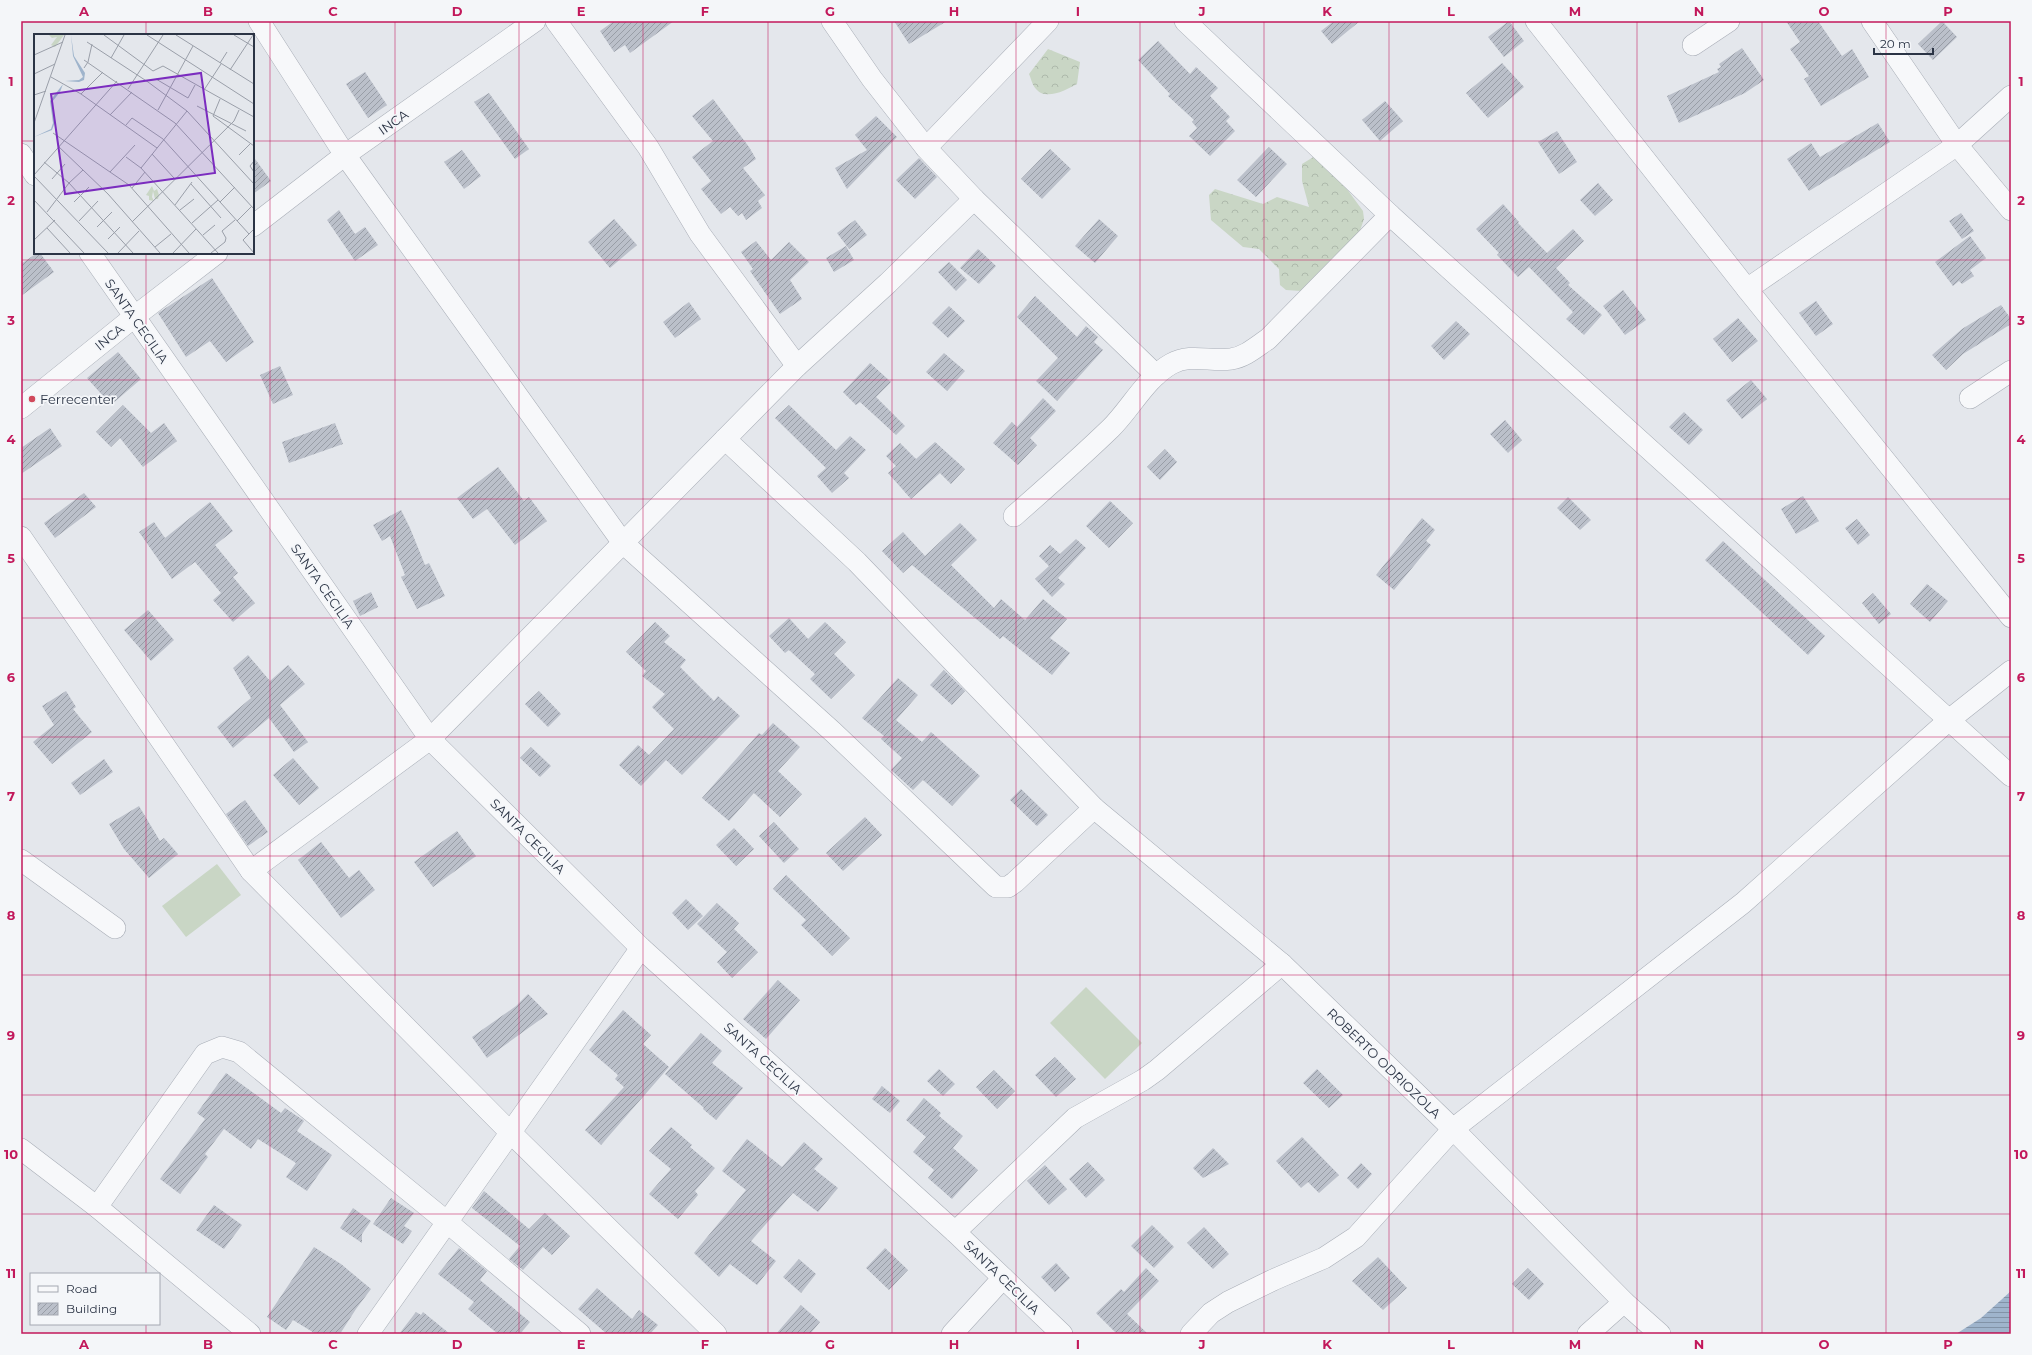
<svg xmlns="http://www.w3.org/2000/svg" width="2032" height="1355" font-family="Montserrat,sans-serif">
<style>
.grass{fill:#c9d6c5}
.forest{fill:url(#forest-crowns)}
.water{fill:url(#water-rules)}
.building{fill:url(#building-hatch)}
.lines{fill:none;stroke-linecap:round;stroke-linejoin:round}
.minor-casing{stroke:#a9aeb7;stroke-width:22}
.minor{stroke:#f7f8fa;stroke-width:21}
.grid{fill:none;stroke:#c2185b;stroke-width:1;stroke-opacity:0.55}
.poi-dot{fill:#d1495b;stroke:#f4f6f9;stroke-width:1.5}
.labels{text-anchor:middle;stroke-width:3.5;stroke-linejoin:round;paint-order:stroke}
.street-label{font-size:13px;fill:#2b3445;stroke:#f4f6f9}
.poi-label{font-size:13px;fill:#2b3445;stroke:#f4f6f9;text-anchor:start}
.inset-road{fill:none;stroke:#9a9fa9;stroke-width:1}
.view{fill:#7b2cbf;fill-opacity:0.15;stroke:#7b2cbf;stroke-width:2}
.inset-edge{fill:none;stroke:#2b3445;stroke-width:2}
.neatline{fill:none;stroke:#c2185b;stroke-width:1.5}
.grid-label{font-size:13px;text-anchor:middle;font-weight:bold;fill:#c2185b}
</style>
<defs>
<pattern id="forest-crowns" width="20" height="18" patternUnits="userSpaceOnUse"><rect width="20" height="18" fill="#c9d6c5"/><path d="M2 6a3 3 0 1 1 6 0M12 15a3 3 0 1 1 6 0" fill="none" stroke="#adb8ab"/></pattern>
<pattern id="water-rules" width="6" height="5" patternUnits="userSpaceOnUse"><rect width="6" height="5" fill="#9fb4cc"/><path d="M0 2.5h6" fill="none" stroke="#8293a7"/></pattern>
<pattern id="building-hatch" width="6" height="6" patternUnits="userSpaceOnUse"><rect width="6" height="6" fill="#bbc0ca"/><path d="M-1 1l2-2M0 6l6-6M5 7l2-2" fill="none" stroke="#989da6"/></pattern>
</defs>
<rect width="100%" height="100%" fill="#e4e7ec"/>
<g class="grass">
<path d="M217 864 241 895 186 937 162 906Z"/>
<path d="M1086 987 1142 1043 1105 1079 1050 1023Z"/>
</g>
<g class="forest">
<path d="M1048 49 1080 62 1077 84C1066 90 1046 101 1036 89 1032 85 1031 78 1029 74Z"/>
<path d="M1315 156 1344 185 1363 211 1364 219 1356 242 1301 291 1286 290 1280 285 1279 269 1259 249 1243 247 1211 220 1209 195 1215 189 1263 204 1277 197 1309 207 1302 181V164Z"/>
</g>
<path class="water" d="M2011 1291V1331L2009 1334H1956L1981 1318Z"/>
<g class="building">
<path d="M614 21H674L630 53 625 45 614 52 600 31Z"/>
<path d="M894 21H947L909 44Z"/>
<path d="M1334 21H1360L1332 44 1321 31Z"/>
<path d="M1509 21 1524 41 1504 57 1488 37Z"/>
<path d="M1786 21H1818L1842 56 1852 49 1869 77 1821 106 1804 79 1809 76 1790 49 1800 42Z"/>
<path d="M1942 21 1957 37 1933 60 1918 44Z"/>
<path d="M1158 41 1190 74 1196 67 1218 88 1210 96 1230 117 1226 121 1235 131 1210 156 1189 136 1197 128 1192 122 1194 120 1168 96 1170 94 1138 60Z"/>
<path d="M1742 48 1764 80 1745 93 1679 123 1667 96 1719 72 1717 69 1721 67 1719 64Z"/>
<path d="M1502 63 1524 87 1488 118 1466 93Z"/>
<path d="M365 72 387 105 368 118 346 84Z"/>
<path d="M489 93 529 149 515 159 474 102Z"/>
<path d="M713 99 749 147 756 159 743 168 765 195 758 201 762 208 746 220 742 213 738 216 730 207 721 214 701 189 711 181 692 157 713 141 692 116Z"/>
<path d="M1385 101 1403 121 1380 141 1362 120Z"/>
<path d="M876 116 897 137 847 189 835 168 867 150 855 135Z"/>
<path d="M1878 123 1890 142 1809 191 1787 159 1811 143 1820 157Z"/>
<path d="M1557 131 1577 162 1559 174 1538 142Z"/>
<path d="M1269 147 1287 164 1256 197 1237 180Z"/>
<path d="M1050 149 1071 169 1042 199 1021 179Z"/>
<path d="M462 150 481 176 464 189 444 162Z"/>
<path d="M253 156 271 181 253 194Z"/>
<path d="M919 158 937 177 915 199 896 180Z"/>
<path d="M1598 183 1613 200 1595 216 1580 200Z"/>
<path d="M1503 204 1519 222 1518 223 1547 253 1573 229 1584 241 1556 268 1570 283 1568 285 1602 315 1584 335 1566 319 1573 312 1529 267 1518 277 1497 255 1499 253 1476 229Z"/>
<path d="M339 210 355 234 365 227 378 245 355 261 327 220Z"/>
<path d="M1961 213 1974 231 1962 239 1949 221Z"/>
<path d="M614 219 637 245 610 268 588 242Z"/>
<path d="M1099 219 1118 236 1095 263 1075 246Z"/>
<path d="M855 220 867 235 849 249 837 233Z"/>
<path d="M1970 236 1986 258 1970 270 1974 276 1962 284 1959 281 1953 286 1935 262Z"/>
<path d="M756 241 771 260 789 242 809 262 790 280 802 299 780 314 750 271 753 269 741 252Z"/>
<path d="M846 246 854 260 834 272 826 258Z"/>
<path d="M978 249 996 266 979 284 960 268Z"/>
<path d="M37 253H40L54 272 21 296V264Z"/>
<path d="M949 262 967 280 956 291 938 272Z"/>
<path d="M212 278 254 342 226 362 210 341 186 357 158 313Z"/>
<path d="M1623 290 1646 320 1625 335 1603 306Z"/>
<path d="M1035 296 1077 337 1086 326 1098 337 1094 342 1103 350 1057 401 1036 381 1058 358 1017 317Z"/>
<path d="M1816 301 1833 324 1816 336 1799 313Z"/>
<path d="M689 302 701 319 675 338 663 322Z"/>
<path d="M2001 305 2011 319V324L1963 354 1946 370 1932 355 1962 329Z"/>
<path d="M949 306 965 321 948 338 932 323Z"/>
<path d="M1738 318 1758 341 1732 362 1713 339Z"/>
<path d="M1456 321 1470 334 1444 360 1431 346Z"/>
<path d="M118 352 141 379 111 405 87 378Z"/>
<path d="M944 353 965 371 947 391 926 372Z"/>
<path d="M870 363 891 382 876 397 905 426 896 435 860 402 856 405 843 392Z"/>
<path d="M280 366 293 395 273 404 260 375Z"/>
<path d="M1751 380 1767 399 1742 419 1726 400Z"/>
<path d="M1043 398 1056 411 1030 438 1037 445 1018 465 993 443 1012 422 1017 427Z"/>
<path d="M123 405 151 433 164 423 177 441 143 467 120 438 111 447 96 432Z"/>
<path d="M789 405 836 450 850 436 866 450 844 473 849 478 832 493 817 476 826 468 775 418Z"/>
<path d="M1684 412 1703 430 1689 445 1669 427Z"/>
<path d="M1505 420 1522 440 1508 453 1490 434Z"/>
<path d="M335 423 343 444 289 463 282 442Z"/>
<path d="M50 428 62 446 21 474V448Z"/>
<path d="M935 442 965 469 951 484 940 473 911 499 888 473 896 466 886 456 900 443 916 459Z"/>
<path d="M1165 449 1177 462 1160 480 1147 467Z"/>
<path d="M498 467 524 501 529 497 547 521 515 545 487 509 473 519 457 498Z"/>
<path d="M84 493 96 507 55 538 44 523Z"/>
<path d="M1803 496 1819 521 1796 534 1781 509Z"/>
<path d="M1568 497 1591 520 1580 530 1557 508Z"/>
<path d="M1110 501 1133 523 1109 548 1086 526Z"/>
<path d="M210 502 233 531 215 545 238 573 233 577 255 603 233 622 213 600 221 593 195 562 172 579 139 532 154 522 165 538Z"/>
<path d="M401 510 410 528 425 565 429 563 445 596 417 609 401 577 405 575 390 536 382 541 373 525Z"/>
<path d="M1422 518 1435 530 1426 541 1431 545 1394 590 1376 575Z"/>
<path d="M1857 519 1870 535 1858 545 1845 528Z"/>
<path d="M960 523 977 540 951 565 994 608 1001 599 1025 620 1043 599 1067 619 1050 638 1070 653 1052 675 1003 636 1000 639 912 565 903 573 882 551 903 532 925 556Z"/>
<path d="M1076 539 1086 548 1058 578 1065 584 1052 597 1035 579 1049 566 1039 556 1050 545 1060 554Z"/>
<path d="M1723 541 1825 636 1808 655 1705 560Z"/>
<path d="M1927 584 1948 601 1930 622 1910 604Z"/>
<path d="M371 592 378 607 360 616 353 601Z"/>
<path d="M1873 593 1891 614 1879 624 1862 603Z"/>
<path d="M148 610 174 640 151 661 124 630Z"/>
<path d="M789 618 808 639 825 622 846 642 834 654 855 675 831 699 810 679 815 674 789 650 785 653 769 636Z"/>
<path d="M655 622 670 636 664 642 686 660 680 667 714 701 718 696 740 716 682 775 666 760 641 786 619 765 638 745 649 755 674 729 652 707 665 694 642 676 646 671 626 652Z"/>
<path d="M248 655 270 681 288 665 305 684 280 705 308 742 294 752 269 718 233 748 217 727 251 698 233 668Z"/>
<path d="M944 670 965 691 952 705 930 685Z"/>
<path d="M898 678 918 695 896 720 922 742 931 732 980 776 952 806 923 780 913 790 891 770 902 758 881 739 884 736 862 718Z"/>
<path d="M66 691 76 707 73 709 92 732 52 764 33 742 54 725 42 706Z"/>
<path d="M539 691 561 714 548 727 525 704Z"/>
<path d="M773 723 800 747 778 771 802 794 780 817 754 793 729 821 702 798 759 733 762 735Z"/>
<path d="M531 747 551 766 540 777 520 758Z"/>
<path d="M293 758 319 788 299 805 273 775Z"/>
<path d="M104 759 113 772 80 795 71 783Z"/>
<path d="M1021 789 1048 815 1037 826 1010 800Z"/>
<path d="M245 800 268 832 248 846 226 814Z"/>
<path d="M139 806 160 841 164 838 178 854 149 878 124 849 109 824Z"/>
<path d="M865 817 882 835 843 871 826 853Z"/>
<path d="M774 822 799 849 784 863 759 836Z"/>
<path d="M734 828 754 849 736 866 716 845Z"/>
<path d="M457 831 476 856 433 887 414 862Z"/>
<path d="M321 842 349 878 359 870 375 890 341 918 298 860Z"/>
<path d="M786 875 850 938 832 956 801 925 806 920 773 889Z"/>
<path d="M686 899 703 916 688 930 672 913Z"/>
<path d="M717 903 739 923 734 929 758 952 732 978 717 962 727 952 697 924Z"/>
<path d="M778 980 800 1000 766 1039 743 1019Z"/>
<path d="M528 994 548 1014 487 1058 472 1037 516 1006Z"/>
<path d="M623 1010 651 1035 643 1044 669 1067 601 1145 585 1130 624 1087 615 1079 618 1075 589 1050Z"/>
<path d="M701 1033 722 1051 712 1063 743 1088 716 1120 703 1109 704 1108 665 1074Z"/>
<path d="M1055 1057 1076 1079 1056 1097 1035 1075Z"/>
<path d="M939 1069 955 1084 943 1096 927 1081Z"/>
<path d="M1317 1069 1343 1095 1329 1108 1303 1083Z"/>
<path d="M994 1070 1015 1091 997 1109 976 1087Z"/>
<path d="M226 1073 281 1113 285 1108 303 1120 304 1121 297 1131 332 1155 307 1191 286 1177 296 1163 258 1139 251 1149 224 1129 205 1154 208 1157 180 1194 160 1179 205 1119 197 1113Z"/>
<path d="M882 1086 900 1101 890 1113 872 1099Z"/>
<path d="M924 1098 941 1113 939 1116 963 1136 953 1148 978 1170 952 1199 928 1178 934 1170 913 1152 926 1137 906 1120Z"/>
<path d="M671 1127 692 1145 690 1147 715 1168 695 1191 698 1195 678 1219 649 1194 671 1169 649 1151Z"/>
<path d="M1302 1137 1339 1175 1319 1193 1308 1182 1301 1188 1276 1161Z"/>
<path d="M747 1139 782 1167 804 1142 823 1159 814 1169 838 1188 818 1212 793 1193 751 1241 776 1261 757 1285 730 1264 719 1277 694 1253 746 1190 722 1171Z"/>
<path d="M1213 1148 1229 1164 1203 1178 1193 1168Z"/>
<path d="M1088 1162 1105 1180 1086 1198 1069 1179Z"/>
<path d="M1361 1163 1372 1174 1358 1189 1347 1178Z"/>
<path d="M1045 1165 1067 1189 1049 1205 1027 1181Z"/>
<path d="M484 1191 529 1229 545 1213 570 1236 552 1255 543 1247 523 1270 509 1259 520 1246 472 1208Z"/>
<path d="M391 1198 414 1213 404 1226 412 1231 403 1244 373 1224Z"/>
<path d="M214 1205 242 1225 224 1249 196 1230Z"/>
<path d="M353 1208 371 1221 362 1234V1243L340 1228Z"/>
<path d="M1152 1225 1174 1247 1154 1268 1131 1246Z"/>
<path d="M1204 1227 1229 1254 1213 1269 1187 1243Z"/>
<path d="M314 1247 341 1264 371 1289 356 1309 340 1334H316L293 1320 286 1330 267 1317Z"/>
<path d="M459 1248 487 1271 480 1280 530 1322 520 1334H498L468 1309 474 1302 438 1274Z"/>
<path d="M885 1248 908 1270 889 1290 866 1268Z"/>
<path d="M1378 1257 1407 1288 1383 1310 1352 1281Z"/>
<path d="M799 1259 816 1274 801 1293 783 1277Z"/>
<path d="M1056 1263 1070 1278 1055 1292 1041 1277Z"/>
<path d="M1146 1268 1159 1281 1127 1314 1148 1334H1117L1096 1313 1121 1289 1124 1292Z"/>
<path d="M1528 1268 1544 1284 1529 1300 1512 1284Z"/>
<path d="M597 1288 632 1319 639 1310 658 1325 650 1334H607L578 1309Z"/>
<path d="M801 1305 820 1322 810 1334H776Z"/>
<path d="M416 1312 421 1315 423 1312 450 1334H399Z"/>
</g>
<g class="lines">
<g class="minor-casing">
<g id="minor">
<path d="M259 21 345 155 623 543 833 732 996 887H1008L1015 882 1094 808"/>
<path d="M556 21 648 147 700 234 797 366"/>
<path d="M1185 21 1390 215 2011 776"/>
<path d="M1536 21 1747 289 2011 617"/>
<path d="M1872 21 1957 145 2011 210"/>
<path d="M1693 45 1729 21"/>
<path d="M926 148 1048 21"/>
<path d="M21 154 35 175"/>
<path d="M974 199 1156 375"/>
<path d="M253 226 345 155 535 21"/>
<path d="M90 253 430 739 641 948 955 1232 1062 1334"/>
<path d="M1747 289 1957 145 2011 96"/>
<path d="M1970 398 2011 371"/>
<path d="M21 408 134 317 217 253"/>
<path d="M725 439 857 562 1094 808 1282 964 1453 1129 1624 1302 1660 1334"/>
<path d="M1014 516C1047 487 1080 458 1111 428 1131 408 1146 378 1171 364 1191 353 1210 362 1231 359 1245 357 1256 347 1268 339L1390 215"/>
<path d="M21 537 251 871 511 1133 716 1334"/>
<path d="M21 860 115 928"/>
<path d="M251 871 430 739 797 366 888 283 974 199 926 148 872 79 832 21"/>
<path d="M21 1149 97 1207 250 1334"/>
<path d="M97 1207 205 1054 222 1047 239 1052 447 1222 580 1334"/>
<path d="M955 1232 1075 1118 1143 1080 1157 1070 1282 964"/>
<path d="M368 1334 641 948"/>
<path d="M952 1334 1003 1278"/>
<path d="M1191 1334 1211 1313 1228 1302 1273 1280 1324 1258 1356 1237 1453 1129 1743 903 1949 720 2011 671"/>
<path d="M1588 1334 1624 1302"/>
</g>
</g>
<use href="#minor" class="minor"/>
</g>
<path class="grid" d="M146 21V35M270 21V1334M395 21V1334M519 21V1334M643 21V1334M768 21V1334M892 21V1334M1016 21V1334M1140 21V1334M1264 21V1334M1389 21V1334M1513 21V1334M1637 21V1334M1762 21V1334M1886 21V1334M21 141H35M253 141H2011M146 253V1274M21 260H2011M21 380H2011M21 499H2011M21 618H2011M21 737H2011M21 856H2011M21 975H2011M21 1095H2011M21 1214H2011M146 1324V1334"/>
<circle class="poi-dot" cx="32" cy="399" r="4"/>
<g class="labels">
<g class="street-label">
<text transform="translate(393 122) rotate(-35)" y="5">INCA</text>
<text transform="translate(137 321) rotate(55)" y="5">SANTA CECILIA</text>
<text transform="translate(109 337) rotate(-39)" y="5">INCA</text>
<text transform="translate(323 586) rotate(55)" y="5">SANTA CECILIA</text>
<text transform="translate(528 836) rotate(45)" y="5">SANTA CECILIA</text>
<text transform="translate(763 1058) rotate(42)" y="5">SANTA CECILIA</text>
<text transform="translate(1384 1063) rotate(44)" y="5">ROBERTO ODRIOZOLA</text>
<text transform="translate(1002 1277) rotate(44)" y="5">SANTA CECILIA</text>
</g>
<g class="poi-label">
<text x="40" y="404">Ferrecenter</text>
</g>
</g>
<g transform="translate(34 34)">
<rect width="220" height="220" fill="#e4e7ec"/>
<path d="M15 1H30L21 13 17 11 23 3 18 4ZM118 152 120 157 123 155 125 161 124 165H121L119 157 118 163 120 167 115 166V162L112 161Z" fill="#c9d6c5"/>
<path d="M37 1 40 22 51 39 50 46 45 48 31 47 45 46 49 43 39 22ZM29 50 26 58 18 68 21 88 18 96 0 103 17 95 19 89 16 67Z" fill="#9fb4cc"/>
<path class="inset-road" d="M70 1 119 37 129 32 220 83M113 1 220 70M142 1 220 50M200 1 220 13M53 8 114 48 153 77 220 150M0 21 29 8M77 24 90 1M50 26 141 89 220 175M186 29 193 18M50 34 54 28 58 10M196 36 219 1M0 40 21 30M17 43 47 60 123 114M122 45 154 64 161 51M94 55 129 1M170 56 187 30M47 60 69 38M0 61 12 57M186 65 179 82 220 112M163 72 212 97M124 76 159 12M153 77 107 134 184 219M76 81 98 58M0 89 31 1M92 91 98 84 129 105 215 200M19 99 95 151 155 219M24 112 74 160 126 219M118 120 140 144M205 121 217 109M92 123 107 134M220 127 216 132 220 138M10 128 35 149 99 219M76 138 101 111M0 141 83 47M0 142 74 219M18 145 31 130M157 150 187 184M98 154 111 138M0 166 50 219M40 168 55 153M186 168 201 153M141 171 158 148M146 176 160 165M13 178 35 149 49 136M45 187 64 167M203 187 218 172M98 188 200 87 205 76M158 189 184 166M63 193 78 178M13 194 36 219M220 195 209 206 220 219M169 201 181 191M74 205 86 193M0 206 21 186M121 213 137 200M84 219 105 197M139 219 162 195M177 219 191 208 192 204 188 197 201 186"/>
<path class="view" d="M167 39 181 139 31 160 17 60Z"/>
<rect width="220" height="220" class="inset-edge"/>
</g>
<rect width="2032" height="1355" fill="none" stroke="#f4f6f9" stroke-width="44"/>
<rect x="30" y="1273" width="130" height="52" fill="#f4f6f9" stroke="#a4a8b1"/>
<rect x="38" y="1286" width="20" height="6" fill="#f7f8fa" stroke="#a4a8b1"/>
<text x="66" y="1293" font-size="12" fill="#2b3445">Road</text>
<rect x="38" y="1303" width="20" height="12" fill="url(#building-hatch)" stroke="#a4a8b1"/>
<text x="66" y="1313" font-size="12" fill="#2b3445">Building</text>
<path d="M1874 48v6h59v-6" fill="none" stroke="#2b3445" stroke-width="2"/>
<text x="1880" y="48" font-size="12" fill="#2b3445" stroke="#f4f6f9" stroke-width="3" paint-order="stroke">20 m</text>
<rect x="22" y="22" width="1988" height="1311" class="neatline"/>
<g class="grid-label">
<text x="84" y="16">A</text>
<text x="208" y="16">B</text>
<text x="333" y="16">C</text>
<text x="457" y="16">D</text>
<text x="581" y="16">E</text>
<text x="705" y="16">F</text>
<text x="830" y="16">G</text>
<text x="954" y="16">H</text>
<text x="1078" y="16">I</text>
<text x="1202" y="16">J</text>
<text x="1327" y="16">K</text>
<text x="1451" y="16">L</text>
<text x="1575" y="16">M</text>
<text x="1699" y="16">N</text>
<text x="1824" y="16">O</text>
<text x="1948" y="16">P</text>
<text x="11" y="86">1</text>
<text x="2021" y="86">1</text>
<text x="11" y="205">2</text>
<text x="2021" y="205">2</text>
<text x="11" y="325">3</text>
<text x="2021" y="325">3</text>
<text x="11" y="444">4</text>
<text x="2021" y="444">4</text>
<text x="11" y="563">5</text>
<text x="2021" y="563">5</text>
<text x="11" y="682">6</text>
<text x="2021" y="682">6</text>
<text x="11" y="801">7</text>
<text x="2021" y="801">7</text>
<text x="11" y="920">8</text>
<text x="2021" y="920">8</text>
<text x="11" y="1040">9</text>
<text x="2021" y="1040">9</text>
<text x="11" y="1159">10</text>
<text x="2021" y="1159">10</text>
<text x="11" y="1278">11</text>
<text x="2021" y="1278">11</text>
<text x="84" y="1349">A</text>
<text x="208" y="1349">B</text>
<text x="333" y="1349">C</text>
<text x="457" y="1349">D</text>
<text x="581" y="1349">E</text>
<text x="705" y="1349">F</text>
<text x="830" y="1349">G</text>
<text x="954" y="1349">H</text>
<text x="1078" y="1349">I</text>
<text x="1202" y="1349">J</text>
<text x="1327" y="1349">K</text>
<text x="1451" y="1349">L</text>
<text x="1575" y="1349">M</text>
<text x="1699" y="1349">N</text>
<text x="1824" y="1349">O</text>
<text x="1948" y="1349">P</text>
</g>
</svg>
